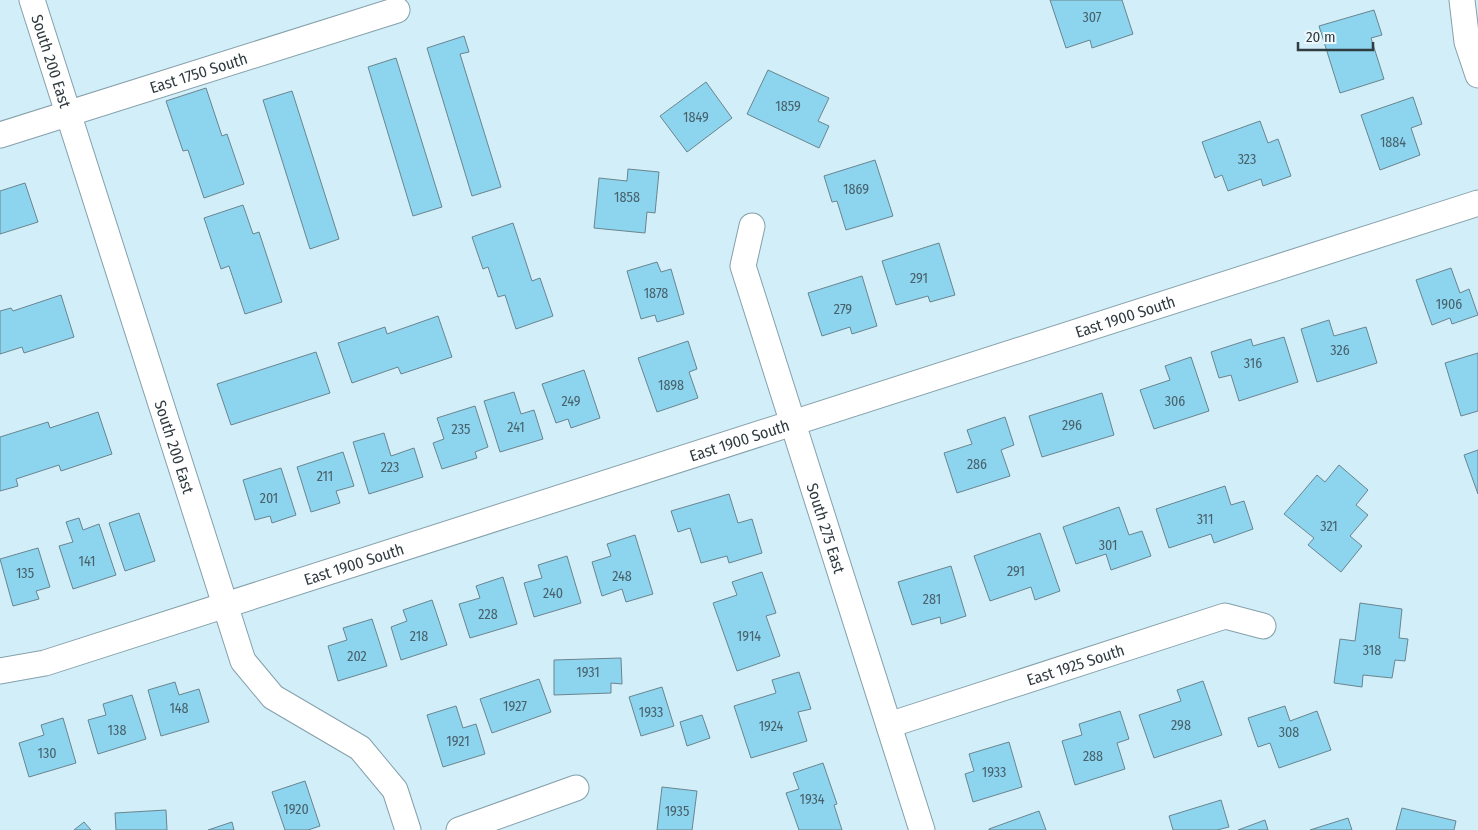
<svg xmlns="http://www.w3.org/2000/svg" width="1478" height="830" font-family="'Fira Sans Condensed',sans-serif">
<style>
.building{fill:#8dd4ee;stroke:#6a858f}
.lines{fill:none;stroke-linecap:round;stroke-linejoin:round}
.minor-casing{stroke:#85a0aa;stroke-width:27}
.minor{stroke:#fff;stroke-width:25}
.labels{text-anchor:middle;stroke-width:5;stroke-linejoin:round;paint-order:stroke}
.number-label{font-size:14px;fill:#48626c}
.street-label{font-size:16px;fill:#313c40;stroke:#ecf8fc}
</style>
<rect width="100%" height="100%" fill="#d1eef9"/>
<g class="building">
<path d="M1050 0H1122L1133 34 1092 48 1090 40 1066 48Z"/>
<path d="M1374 10 1382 35 1371 38 1384 79 1340 93 1319 26Z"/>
<path d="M464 36 469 52 460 54 501 187 472 196 427 48Z"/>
<path d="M396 58 442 207 413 216 368 67Z"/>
<path d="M768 70 829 98 818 121 829 126 819 148 747 114Z"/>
<path d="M706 82 732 118 687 152 660 116Z"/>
<path d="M206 88 222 136 227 134 244 184 204 198 188 150 183 151 166 101Z"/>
<path d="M292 91 339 239 310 249 263 100Z"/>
<path d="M1413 97 1422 124 1411 128 1420 155 1380 170 1361 115Z"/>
<path d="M1260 121 1268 143 1278 139 1291 176 1263 186 1261 179 1228 191 1222 175 1215 178 1202 142Z"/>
<path d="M875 160 893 216 846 230 837 201 832 202 824 176Z"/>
<path d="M628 169 659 172 655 213 647 212 645 233 594 228 599 178 627 181Z"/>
<path d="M25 183 38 222 0 234V191Z"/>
<path d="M243 205 253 234 259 232 282 302 245 314 229 266 221 269 204 218Z"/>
<path d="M513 223 532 281 540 278 553 316 516 329 505 295 498 297 488 267 483 269 472 237Z"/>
<path d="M939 243 955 295 930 302 928 296 896 305 882 261Z"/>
<path d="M657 262 661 272 671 269 684 314 657 322 655 315 641 319 627 271Z"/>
<path d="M1451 268 1460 293 1469 289 1478 315 1452 324 1450 318 1432 325 1416 280Z"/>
<path d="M862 276 877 326 852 334 850 327 822 336 808 293Z"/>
<path d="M61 295 74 337 24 353 22 347 0 354V311L11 308 13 311Z"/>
<path d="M438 316 452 357 401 374 398 367 352 383 338 343 385 327 387 334Z"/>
<path d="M1329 320 1334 336 1366 327 1377 363 1317 382 1301 329Z"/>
<path d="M1284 337 1298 382 1239 401 1231 375 1219 378 1211 352 1251 339 1253 346Z"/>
<path d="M688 341 697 369 689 372 698 398 657 412 638 358Z"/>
<path d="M316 352 330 393 231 425 217 384Z"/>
<path d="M1478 353V411L1461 416 1445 363Z"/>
<path d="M1191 357 1209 411 1154 429 1140 390 1170 380 1165 366Z"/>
<path d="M584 370 600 418 571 428 568 419 556 423 542 384Z"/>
<path d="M514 392 521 414 534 410 543 439 500 452 484 401Z"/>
<path d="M1102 393 1114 435 1042 457 1029 416Z"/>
<path d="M475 406 488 447 475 452 477 458 442 469 433 443 444 439 437 418Z"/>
<path d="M98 412 112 454 61 471 59 465 16 479 18 486 0 491V437L48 422 50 428Z"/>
<path d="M1005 417 1014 445 1001 450 1010 476 957 493 944 453 972 444 967 430Z"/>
<path d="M384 433 391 456 414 448 423 477 369 494 353 442Z"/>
<path d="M1478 450V494L1464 455Z"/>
<path d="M343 452 354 486 336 491 340 503 311 512 297 467Z"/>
<path d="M1339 465 1368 490 1356 505 1368 515 1350 536 1362 546 1341 572 1308 545 1314 538 1284 514 1317 475 1325 482Z"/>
<path d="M281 468 296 515 272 523 270 516 255 520 243 480Z"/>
<path d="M1225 486 1231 505 1244 501 1253 529 1214 543 1211 534 1169 548 1156 509Z"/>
<path d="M729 494 738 523 752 519 762 553 729 563 727 556 701 563 690 528 678 532 671 511Z"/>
<path d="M1119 507 1129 535 1142 531 1151 556 1111 570 1106 554 1076 564 1063 527Z"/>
<path d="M139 513 155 561 125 571 109 523Z"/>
<path d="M79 518 83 530 99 524 116 575 73 589 59 546 73 542 66 522Z"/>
<path d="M1040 533 1060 591 1035 600 1031 587 990 601 974 556Z"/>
<path d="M635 535 653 594 626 602 622 589 602 596 592 562 611 556 607 544Z"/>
<path d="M38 548 50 587 36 591 39 599 13 606 0 559Z"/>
<path d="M567 556 581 603 534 617 524 583 542 578 538 565Z"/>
<path d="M951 566 966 616 941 624 940 617 912 625 898 582Z"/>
<path d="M762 572 776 613 766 616 780 656 737 671 713 603 737 595 732 582Z"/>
<path d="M503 577 517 624 470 638 459 604 480 598 476 586Z"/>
<path d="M432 600 447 645 401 660 391 627 407 621 403 610Z"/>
<path d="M1360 603 1402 609 1399 638 1408 639 1405 661 1395 660 1392 678 1363 675 1362 687 1334 683 1340 639 1355 641Z"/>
<path d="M372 619 387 666 338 681 328 646 347 640 343 628Z"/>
<path d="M621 658 622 684 611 683V693L554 695V660Z"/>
<path d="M799 672 811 709 798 712 807 741 751 758 734 706 776 693 772 680Z"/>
<path d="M539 679 551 712 492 733 480 699Z"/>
<path d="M1203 681 1222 735 1154 758 1139 715 1181 701 1177 690Z"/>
<path d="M175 682 179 695 199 689 209 722 161 736 148 690Z"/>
<path d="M662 687 674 726 641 736 629 697Z"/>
<path d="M132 695 146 739 98 754 88 720 106 715 103 704Z"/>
<path d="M456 706 463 728 476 724 485 754 443 767 427 715Z"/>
<path d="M1285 706 1290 721 1317 711 1331 750 1279 768 1270 743 1258 747 1248 718Z"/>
<path d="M1120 711 1129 739 1117 743 1125 769 1075 785 1062 741 1082 735 1079 724Z"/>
<path d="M702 715 710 738 687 746 680 722Z"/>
<path d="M63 718 76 763 29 777 19 743 44 735 41 725Z"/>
<path d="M1009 742 1022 787 973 802 965 774 974 771 969 754Z"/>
<path d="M823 763 837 804 834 805 842 830H799L786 793 799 789 793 773Z"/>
<path d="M305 781 320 826 308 830H285L272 792Z"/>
<path d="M662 787 697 791 692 830H657Z"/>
<path d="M1221 800 1229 827 1217 830H1173L1169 816Z"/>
<path d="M1402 808 1456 821 1454 830H1396Z"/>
<path d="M166 810 167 830H116L115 813Z"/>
<path d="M1039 811 1046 830H989V829Z"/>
<path d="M1348 818 1352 830H1310Z"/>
<path d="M1265 820 1268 830H1238Z"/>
<path d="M84 822 91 830H74Z"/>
<path d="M232 822 234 830H208Z"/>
</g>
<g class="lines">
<g class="minor-casing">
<g id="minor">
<path id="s1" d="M32 0 243 661 273 697 360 748 395 790 408 830"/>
<path d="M1462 0 1467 42 1478 75"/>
<path id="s2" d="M0 135 397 10"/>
<path id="s3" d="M752 226 743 266 922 830"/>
<path id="s4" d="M0 671 45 663 1478 203"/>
<path id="s5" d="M889 725 1225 616 1263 626"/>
<path d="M459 830 576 788"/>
</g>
</g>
<use href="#minor" class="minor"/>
</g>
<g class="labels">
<g class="number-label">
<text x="1092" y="22">307</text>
<text x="788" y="111">1859</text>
<text x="696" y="122">1849</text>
<text x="1393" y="147">1884</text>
<text x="1247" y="164">323</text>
<text x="856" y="194">1869</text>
<text x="627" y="202">1858</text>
<text x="919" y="283">291</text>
<text x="656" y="298">1878</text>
<text x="1449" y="309">1906</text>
<text x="843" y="314">279</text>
<text x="1340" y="355">326</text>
<text x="1253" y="368">316</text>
<text x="671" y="390">1898</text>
<text x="571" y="406">249</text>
<text x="1175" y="406">306</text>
<text x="1072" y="430">296</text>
<text x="516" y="432">241</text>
<text x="461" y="434">235</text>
<text x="977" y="469">286</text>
<text x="390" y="472">223</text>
<text x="325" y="481">211</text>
<text x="269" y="503">201</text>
<text x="1205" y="524">311</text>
<text x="1329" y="531">321</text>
<text x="1108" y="550">301</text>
<text x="87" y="566">141</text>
<text x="1016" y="576">291</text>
<text x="25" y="578">135</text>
<text x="622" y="581">248</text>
<text x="553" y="598">240</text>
<text x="932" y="604">281</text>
<text x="488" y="619">228</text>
<text x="419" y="641">218</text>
<text x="749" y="641">1914</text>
<text x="1372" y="655">318</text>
<text x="357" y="661">202</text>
<text x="588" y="677">1931</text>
<text x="515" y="711">1927</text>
<text x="179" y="713">148</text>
<text x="651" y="717">1933</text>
<text x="1181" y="730">298</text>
<text x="771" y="731">1924</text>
<text x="117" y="735">138</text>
<text x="1289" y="737">308</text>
<text x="458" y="746">1921</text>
<text x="47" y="758">130</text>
<text x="1093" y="761">288</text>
<text x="994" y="777">1933</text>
<text x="812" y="804">1934</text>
<text x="296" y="814">1920</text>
<text x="677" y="816">1935</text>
</g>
<g class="street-label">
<text dy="6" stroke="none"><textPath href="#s1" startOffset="64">South 200 East</textPath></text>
<text dy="6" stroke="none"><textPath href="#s2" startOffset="208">East 1750 South</textPath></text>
<text dy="6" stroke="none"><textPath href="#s4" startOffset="1180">East 1900 South</textPath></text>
<text dy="6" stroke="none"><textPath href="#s4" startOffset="775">East 1900 South</textPath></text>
<text dy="6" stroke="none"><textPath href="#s1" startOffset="469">South 200 East</textPath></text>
<text dy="6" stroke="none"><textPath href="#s3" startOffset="316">South 275 East</textPath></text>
<text dy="6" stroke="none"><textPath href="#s4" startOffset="370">East 1900 South</textPath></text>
<text dy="6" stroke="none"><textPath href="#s5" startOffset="196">East 1925 South</textPath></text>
</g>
</g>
<path d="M1298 42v8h75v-8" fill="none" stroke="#313c40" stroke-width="2.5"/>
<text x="1306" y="42" font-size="15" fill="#313c40" stroke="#ecf8fc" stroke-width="4" paint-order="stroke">20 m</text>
</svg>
